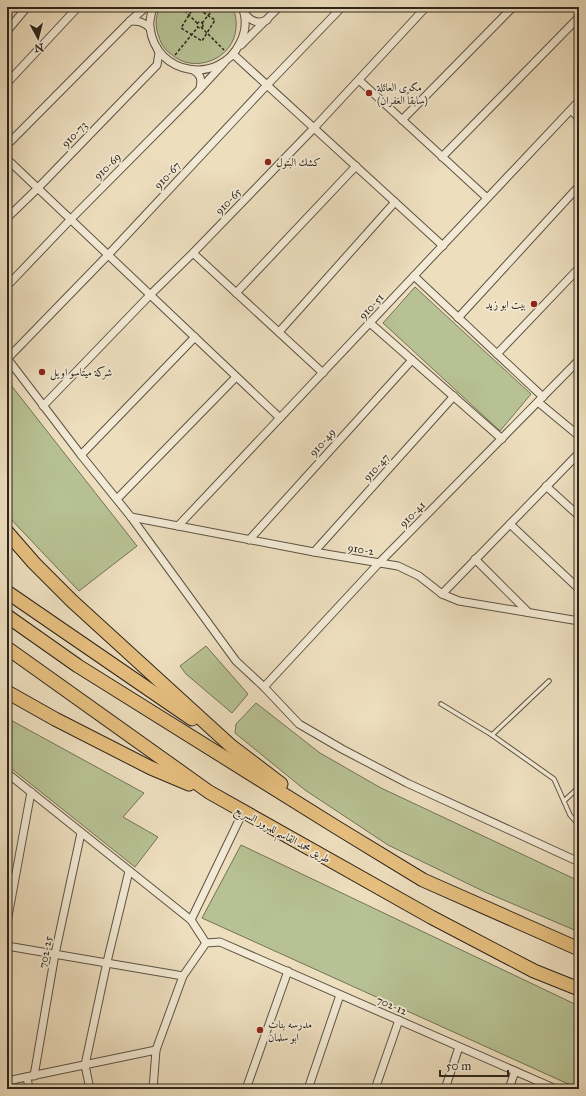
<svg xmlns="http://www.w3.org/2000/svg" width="586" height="1096" font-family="'IM FELL Great Primer',Amiri,serif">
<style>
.green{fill:#b7c193;stroke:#727357}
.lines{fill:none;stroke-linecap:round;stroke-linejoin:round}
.service-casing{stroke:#5d5344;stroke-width:5.5}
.minor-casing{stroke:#5d5344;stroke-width:9}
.motorway-casing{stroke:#2d251b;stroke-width:15}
.path{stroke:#2d251b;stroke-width:1.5;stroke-dasharray:3 2;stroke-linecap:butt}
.service{stroke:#f3ead5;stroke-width:3.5}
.minor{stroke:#f3ead5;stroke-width:7}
.motorway{stroke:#e6bf7f;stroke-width:13}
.poi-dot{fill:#8f2418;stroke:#f3ead5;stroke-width:1.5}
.labels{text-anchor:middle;stroke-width:3.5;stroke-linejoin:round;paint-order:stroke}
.poi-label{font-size:11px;fill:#2d251b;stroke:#f3ead5;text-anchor:start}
.street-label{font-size:11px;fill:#2d251b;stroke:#f3ead5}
</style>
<rect width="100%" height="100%" fill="#eddebe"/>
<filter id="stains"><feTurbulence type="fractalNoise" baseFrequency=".005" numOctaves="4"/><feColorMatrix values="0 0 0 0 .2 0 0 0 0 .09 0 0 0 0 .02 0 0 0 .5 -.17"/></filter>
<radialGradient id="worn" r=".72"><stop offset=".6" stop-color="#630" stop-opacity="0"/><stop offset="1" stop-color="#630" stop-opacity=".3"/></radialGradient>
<g class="green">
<path d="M160 7H233C235 14 237 20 236 28 234 59 194 75 171 54 165 50 161 44 159 37 155 27 155 17 160 7Z"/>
<path d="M415 287 531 394 500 431 383 323Z"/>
<path d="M7 380 137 546 79 591 7 515Z"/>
<path d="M206 646 248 694 232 713 186 674 180 666Z"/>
<path d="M256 703 320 753 381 788 579 881V932L485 892 388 845 305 790 235 733 236 724Z"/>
<path d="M7 718 144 793 123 817 158 837 135 867 7 765Z"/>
<path d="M241 845 579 1006V1083L577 1088 202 918Z"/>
</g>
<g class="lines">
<g class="service-casing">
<g id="service">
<path d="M441 704 492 735 554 779 570 815 579 825"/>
<path d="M492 735 549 681"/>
<path d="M564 801 579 787"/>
</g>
</g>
<g class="minor-casing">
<g id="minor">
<path d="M153 7C151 14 149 21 150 28 156 76 220 85 240 43 246 32 247 18 242 7"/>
<path d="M578 7 579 8"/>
<path d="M244 12C249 20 257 25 267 20"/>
<path d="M130 21C139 21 144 22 150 28"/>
<path d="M7 31 27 7"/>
<path d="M241 45 279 7"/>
<path d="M233 54 443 246"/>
<path d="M193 70C201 74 202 80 200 88"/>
<path d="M359 80 487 198"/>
<path d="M7 83 78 7"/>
<path d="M571 110 579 118"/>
<path d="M402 120 513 7"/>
<path d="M7 145 130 21 146 7"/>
<path d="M442 157 579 17"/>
<path d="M7 159 280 418"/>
<path d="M7 218 38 188 157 65 159 53 157 48"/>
<path d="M193 253 323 373"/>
<path d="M414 276 543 397"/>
<path d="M7 286 71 219 200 89 224 63"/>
<path d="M236 293 356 166"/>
<path d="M458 318 579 186"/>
<path d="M370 323 502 439"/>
<path d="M279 332 395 202"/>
<path d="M497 354 579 268"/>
<path d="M7 358 81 455 131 517 236 661 264 687 299 724 342 749 407 783 579 862"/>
<path d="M7 359 108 255 267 85 342 7"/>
<path d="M538 402 579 436"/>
<path d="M43 406 150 295 193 253 314 128 426 7"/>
<path d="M81 455 195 337"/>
<path d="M546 486 579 516"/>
<path d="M117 499 236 377"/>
<path d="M131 517 314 552 398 566 419 576 442 594 459 601 579 621"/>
<path d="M510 524 579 589"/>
<path d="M178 526 579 101"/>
<path d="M249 540 412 360"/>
<path d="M314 552 454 396"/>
<path d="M475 559 528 612"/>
<path d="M442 594 579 453"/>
<path d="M264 687 379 563 579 360"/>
<path d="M7 773 191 920 206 943"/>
<path d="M191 920 243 812"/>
<path d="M7 922 31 792"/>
<path d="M7 946 183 976"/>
<path d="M34 1076 55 954 81 833"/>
<path d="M27 1077 29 1089"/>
<path d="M7 1081 156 1050"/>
<path d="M90 1089 85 1065 107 962 129 871"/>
<path d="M153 1089 156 1050 183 976 206 943 220 942 556 1089"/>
<path d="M246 1089 288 971"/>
<path d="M308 1089 340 995"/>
<path d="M375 1089 399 1020"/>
<path d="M445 1089 459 1047"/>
<path d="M509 1089 515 1071"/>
</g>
</g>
<g class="motorway-casing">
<g id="motorway">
<path d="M7 532 34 563 72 601 231 746 281 784"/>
<path d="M7 592 192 719"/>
<path d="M7 616 78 666 336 827 423 880 579 949"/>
<path d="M7 648 209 792 431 917 534 971 579 989"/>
<path d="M7 692 55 719 151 768 189 784"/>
</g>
</g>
<g class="path">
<path d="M181 7 197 23"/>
<path d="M194 7 181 28 202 41 215 20 195 7"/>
<circle cx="200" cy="25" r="3"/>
<path d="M202 23 215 7"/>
<path d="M201 27 224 50"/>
<path d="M175 55 198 27"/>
</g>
<use href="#service" class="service"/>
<use href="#minor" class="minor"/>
<use href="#motorway" class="motorway"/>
</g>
<g class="poi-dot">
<circle cx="369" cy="93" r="4"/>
<circle cx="268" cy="162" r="4"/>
<circle cx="534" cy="304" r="4"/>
<circle cx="42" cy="372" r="4"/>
<circle cx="260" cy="1030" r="4"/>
</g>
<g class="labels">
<g class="poi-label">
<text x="377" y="91">مكوى العائلة<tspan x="377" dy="13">(سابقاً الغفران)</tspan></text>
<text x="276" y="166">كشك البتول</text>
<text x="526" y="308" text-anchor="end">بيت ابو زيد</text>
<text x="50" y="376">شركة ميتاسو اويل</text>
<text x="268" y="1028">مدرسه بنات<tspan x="268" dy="13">ابو سلمان</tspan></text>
</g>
<g class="street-label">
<text transform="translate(74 134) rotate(-46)" y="4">910-73</text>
<text transform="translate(107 166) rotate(-45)" y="4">910-69</text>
<text transform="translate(167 175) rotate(-47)" y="4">910-67</text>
<text transform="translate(228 201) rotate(-46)" y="4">910-65</text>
<text transform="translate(371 306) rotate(-47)" y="4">910-51</text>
<text transform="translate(322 442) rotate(-48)" y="4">910-49</text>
<text transform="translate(376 467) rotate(-48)" y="4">910-47</text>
<text transform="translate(412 514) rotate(-45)" y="4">910-41</text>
<text transform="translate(361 549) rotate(9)" y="4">910-2</text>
<text transform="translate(283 834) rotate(29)" y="4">طريق محمد القاسم للمرور السريع</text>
<text transform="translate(45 952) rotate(-79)" y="4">702-25</text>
<text transform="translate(392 1005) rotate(24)" y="4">702-12</text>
</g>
</g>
<rect width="586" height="1096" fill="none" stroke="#eddebe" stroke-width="24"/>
<rect x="8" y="8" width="570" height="1080" fill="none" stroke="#2d251b" stroke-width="2"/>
<rect x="12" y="12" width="562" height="1072" fill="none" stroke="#2d251b"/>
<g transform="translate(38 38) rotate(173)" stroke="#f3ead5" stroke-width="3" paint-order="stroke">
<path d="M0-3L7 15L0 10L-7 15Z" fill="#2d251b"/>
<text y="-6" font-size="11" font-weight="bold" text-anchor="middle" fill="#2d251b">N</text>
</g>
<path d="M440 1070v6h68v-6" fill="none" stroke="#2d251b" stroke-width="2"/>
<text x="446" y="1070" font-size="12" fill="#2d251b" stroke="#f3ead5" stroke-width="3" paint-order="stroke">50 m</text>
<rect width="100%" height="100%" filter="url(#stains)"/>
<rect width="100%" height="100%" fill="url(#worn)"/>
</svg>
